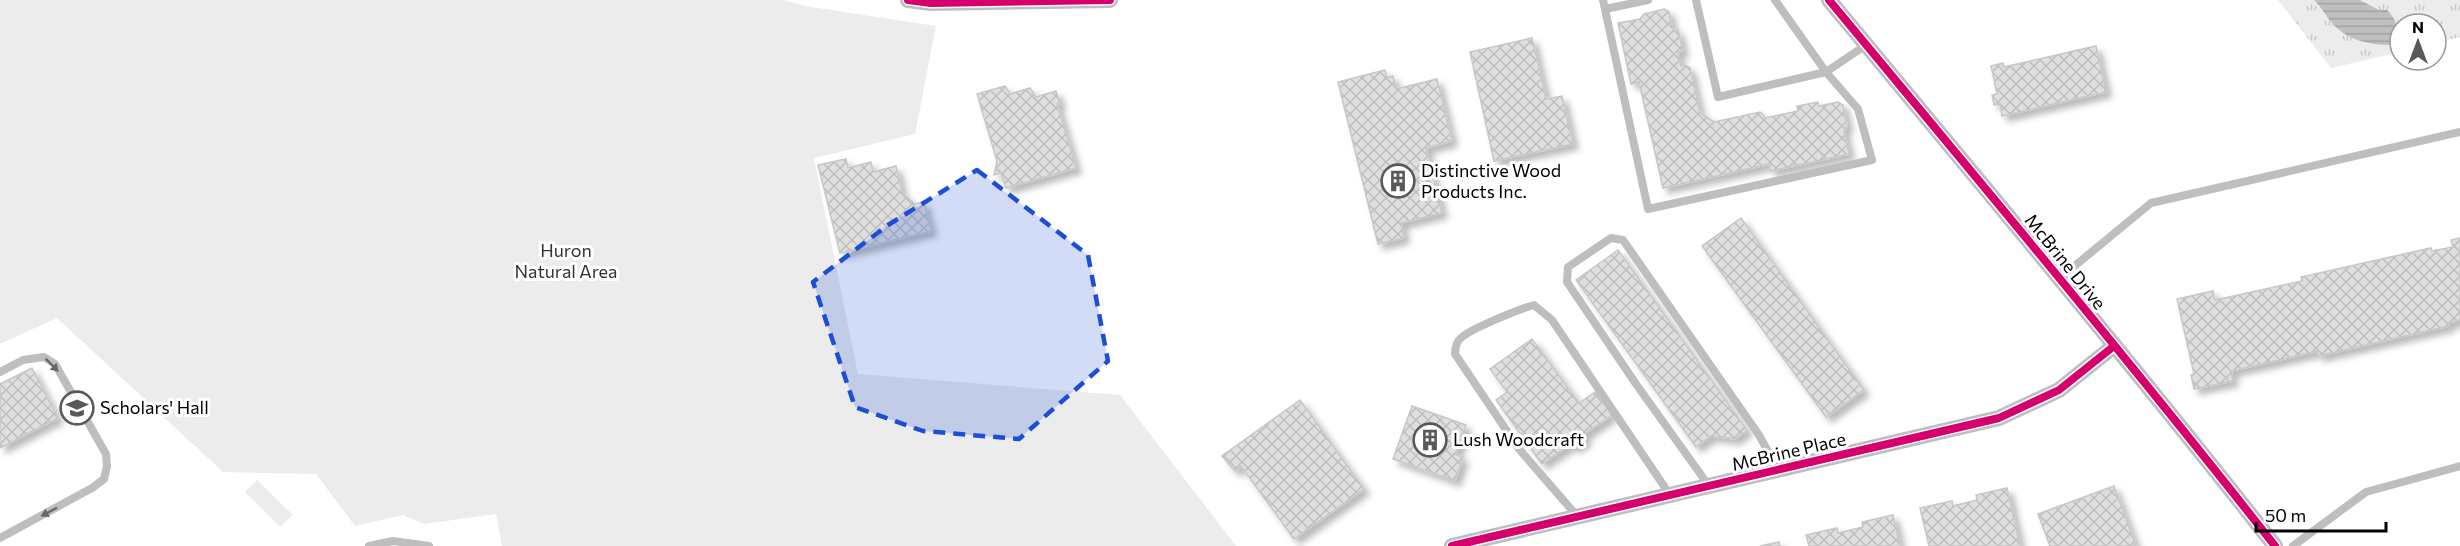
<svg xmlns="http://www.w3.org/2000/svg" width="2460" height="546" font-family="Commissioner,sans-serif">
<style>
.grass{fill:url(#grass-tufts)}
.park{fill:#ececec}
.water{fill:url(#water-rules)}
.building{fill:url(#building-cross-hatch);stroke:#c7c7c7;stroke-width:1.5;filter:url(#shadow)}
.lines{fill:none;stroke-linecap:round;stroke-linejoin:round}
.lane{stroke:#bebebe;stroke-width:8}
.street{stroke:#bebebe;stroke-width:16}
.cycleway-casing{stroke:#fff;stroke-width:11}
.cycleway{stroke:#d6006c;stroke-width:8}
.oneway{fill:#686868}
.marked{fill:#1d4ed8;fill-opacity:0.2;stroke:#1d4ed8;stroke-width:4.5;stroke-dasharray:12 8;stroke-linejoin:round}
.labels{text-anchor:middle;stroke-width:6;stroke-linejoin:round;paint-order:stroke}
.poi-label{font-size:18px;fill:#000;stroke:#fff;text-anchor:start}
.park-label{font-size:18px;fill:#333;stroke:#fff}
.street-label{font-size:18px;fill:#000;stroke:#fff}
</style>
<defs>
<pattern id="grass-tufts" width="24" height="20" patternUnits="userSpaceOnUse" patternTransform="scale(1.5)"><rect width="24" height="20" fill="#ececec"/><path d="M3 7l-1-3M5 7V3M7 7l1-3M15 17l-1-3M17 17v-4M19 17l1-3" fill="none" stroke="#c9c9c9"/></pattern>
<pattern id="water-rules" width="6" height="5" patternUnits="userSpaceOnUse" patternTransform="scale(1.5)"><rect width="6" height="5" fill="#bfbfbf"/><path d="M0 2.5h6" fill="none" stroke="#a2a2a2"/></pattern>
<pattern id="building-cross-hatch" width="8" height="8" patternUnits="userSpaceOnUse" patternTransform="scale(1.5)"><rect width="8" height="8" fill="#dfdfdf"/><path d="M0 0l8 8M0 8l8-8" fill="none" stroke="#bebebe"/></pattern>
<filter id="shadow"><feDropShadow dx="5.5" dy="5.5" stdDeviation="3" flood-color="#0004"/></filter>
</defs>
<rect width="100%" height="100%" fill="#fff"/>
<path class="grass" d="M2278 0H2314L2334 25 2390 45 2379 10 2360 0H2460V37L2436 43V24H2400V52L2331 68Z"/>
<g class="park">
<path d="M0 0H784L805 6 936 26 915 134 814 158 858 374 1120 395 1236 546H502L496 514 424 524 403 515 355 526 316 474 223 472 57 318 0 344Z"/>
<path d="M257 480 293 515 280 527 245 492Z"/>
</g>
<path class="water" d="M2314 0H2360L2379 10H2387C2399 23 2399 30 2391 45 2370 45 2346 40 2332 23 2326 16 2321 7 2314 0Z"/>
<g class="building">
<path d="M1664 9 1669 12 1673 31 1678 30 1683 51 1678 52 1681 66 1685 65 1690 68 1700 113 1714 122 1760 112 1764 115 1765 118 1798 111 1797 106 1818 102 1819 106 1838 102 1843 105 1847 126 1844 131 1849 154 1771 171 1770 164 1663 188 1639 82 1631 84 1618 23 1640 19 1644 14Z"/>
<path d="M1532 38 1546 99 1562 96 1573 144 1494 161 1470 52Z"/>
<path d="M2096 46 2106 92 2002 116 2000 104 1994 105 1992 95 1997 94 1991 66 2003 63 2004 67Z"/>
<path d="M1385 70 1387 78 1393 76 1396 89 1437 79 1452 141 1426 148 1442 213 1401 223 1404 238 1378 244 1338 82Z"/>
<path d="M1005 86 1010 94 1030 88 1036 97 1056 91 1060 104H1057L1076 168 1006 188 1001 173 994 175 997 161 977 94Z"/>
<path d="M846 159 848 168 871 162 873 172 896 166 902 193 915 204 924 202 931 231 840 253 818 165Z"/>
<path d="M1741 218 1864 390 1826 417 1702 246Z"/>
<path d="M2460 238V320L2448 323 2449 326 2318 356V351L2231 371 2233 381 2194 389 2191 375 2194 374 2177 299 2213 291 2215 300 2302 281 2301 277 2431 248 2432 251 2453 247 2451 240Z"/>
<path d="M1618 250 1747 430 1735 439 1711 436 1696 447 1576 280Z"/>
<path d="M1532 339 1579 403 1595 392 1612 415 1583 435 1586 440 1574 448 1571 444 1542 464 1496 400 1507 392 1490 369Z"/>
<path d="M32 368 58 418 0 448V384Z"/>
<path d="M1300 400 1364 489 1294 539 1241 466 1235 471 1222 456Z"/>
<path d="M1412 406 1466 425 1456 455 1463 457 1455 481 1393 459Z"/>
<path d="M2114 486 2136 546H2050L2038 514Z"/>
<path d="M2007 488 2020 546H1929L1920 508 1952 501 1953 506 1977 500 1976 495Z"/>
<path d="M1893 515 1900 546H1809L1806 535 1837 528 1838 533 1863 527 1862 522Z"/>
<path d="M1779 542 1780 546H1760Z"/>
</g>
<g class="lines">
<g class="lane">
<path d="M1603 0 1648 209 1872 160 1858 109 1826 72 1775 0"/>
<path d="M1696 0 1718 97 1826 72 1866 45"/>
<path d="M1605 9 1648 0"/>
<path d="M2060 278 2151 203 2460 132"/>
<path d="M0 372 23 360 44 357 55 364 106 454 107 466 104 479 92 488 0 538"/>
<path d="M1709 486 1636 384 1567 282 1568 267 1611 238 1623 240 1759 435 1778 470"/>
<path d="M1577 516 1519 449 1455 354C1455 348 1457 341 1462 337 1473 328 1519 309 1534 305L1552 320 1670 495"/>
<path d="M369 546 393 541 429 546"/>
<path d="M2293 546 2366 492 2460 466"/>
</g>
<g class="street">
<path d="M908 0 931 3 1110 0"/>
<path d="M1829 0C1979 181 2130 361 2275 546"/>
<path d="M1452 546 1999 418 2059 390 2114 346"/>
</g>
<g class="cycleway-casing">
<g id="cycleway">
<path d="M908 0 931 3 1110 0"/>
<path d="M1829 0C1979 181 2130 361 2275 546"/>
<path d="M1452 546 1999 418 2059 390 2114 346"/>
</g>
</g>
<use href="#cycleway" class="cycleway"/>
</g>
<defs><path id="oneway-solid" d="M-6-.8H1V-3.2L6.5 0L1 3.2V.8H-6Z" transform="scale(1.5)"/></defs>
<g class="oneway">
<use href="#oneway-solid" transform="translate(52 365) rotate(45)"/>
<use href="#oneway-solid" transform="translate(49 512) rotate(152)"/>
</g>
<path class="marked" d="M977 170 1088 255 1108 361 1019 439 923 431 855 407 813 282 888 225Z"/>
<defs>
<g id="building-ring" transform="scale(1.725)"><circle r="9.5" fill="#fff" stroke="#595959" stroke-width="1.5"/><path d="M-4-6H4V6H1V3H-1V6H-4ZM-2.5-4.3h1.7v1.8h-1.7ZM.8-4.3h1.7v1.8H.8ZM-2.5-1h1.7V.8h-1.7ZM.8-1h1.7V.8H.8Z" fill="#595959"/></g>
<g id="school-ring" transform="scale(1.725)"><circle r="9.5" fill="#fff" stroke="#595959" stroke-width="1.5"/><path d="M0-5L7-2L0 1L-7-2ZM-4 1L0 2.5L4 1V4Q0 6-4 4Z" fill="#595959"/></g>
</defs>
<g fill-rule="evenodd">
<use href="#building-ring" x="1398" y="181"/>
<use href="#school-ring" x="77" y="408"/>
<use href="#building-ring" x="1430" y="440"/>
</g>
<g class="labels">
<g class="poi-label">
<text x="1421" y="177">Distinctive Wood<tspan x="1421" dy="21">Products Inc.</tspan></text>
<text x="100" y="414">Scholars' Hall</text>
<text x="1453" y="446">Lush Woodcraft</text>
</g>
<g class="park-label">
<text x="566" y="257">Huron<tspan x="566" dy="21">Natural Area</tspan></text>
</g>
<g class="street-label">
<text transform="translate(2065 262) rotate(51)" y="6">McBrine Drive</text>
<text transform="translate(1789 452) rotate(-13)" y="6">McBrine Place</text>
</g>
</g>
<g transform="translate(2418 42)"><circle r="28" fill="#ffffff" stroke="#999999" stroke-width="1.5"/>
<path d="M0-4.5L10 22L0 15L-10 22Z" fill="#595959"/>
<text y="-9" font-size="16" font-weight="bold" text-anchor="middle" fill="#000000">N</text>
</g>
<path d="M2256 522v9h130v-9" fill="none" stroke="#000000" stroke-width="3"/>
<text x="2265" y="522" font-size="18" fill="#000000" stroke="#ffffff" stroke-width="4.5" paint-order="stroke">50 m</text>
</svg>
